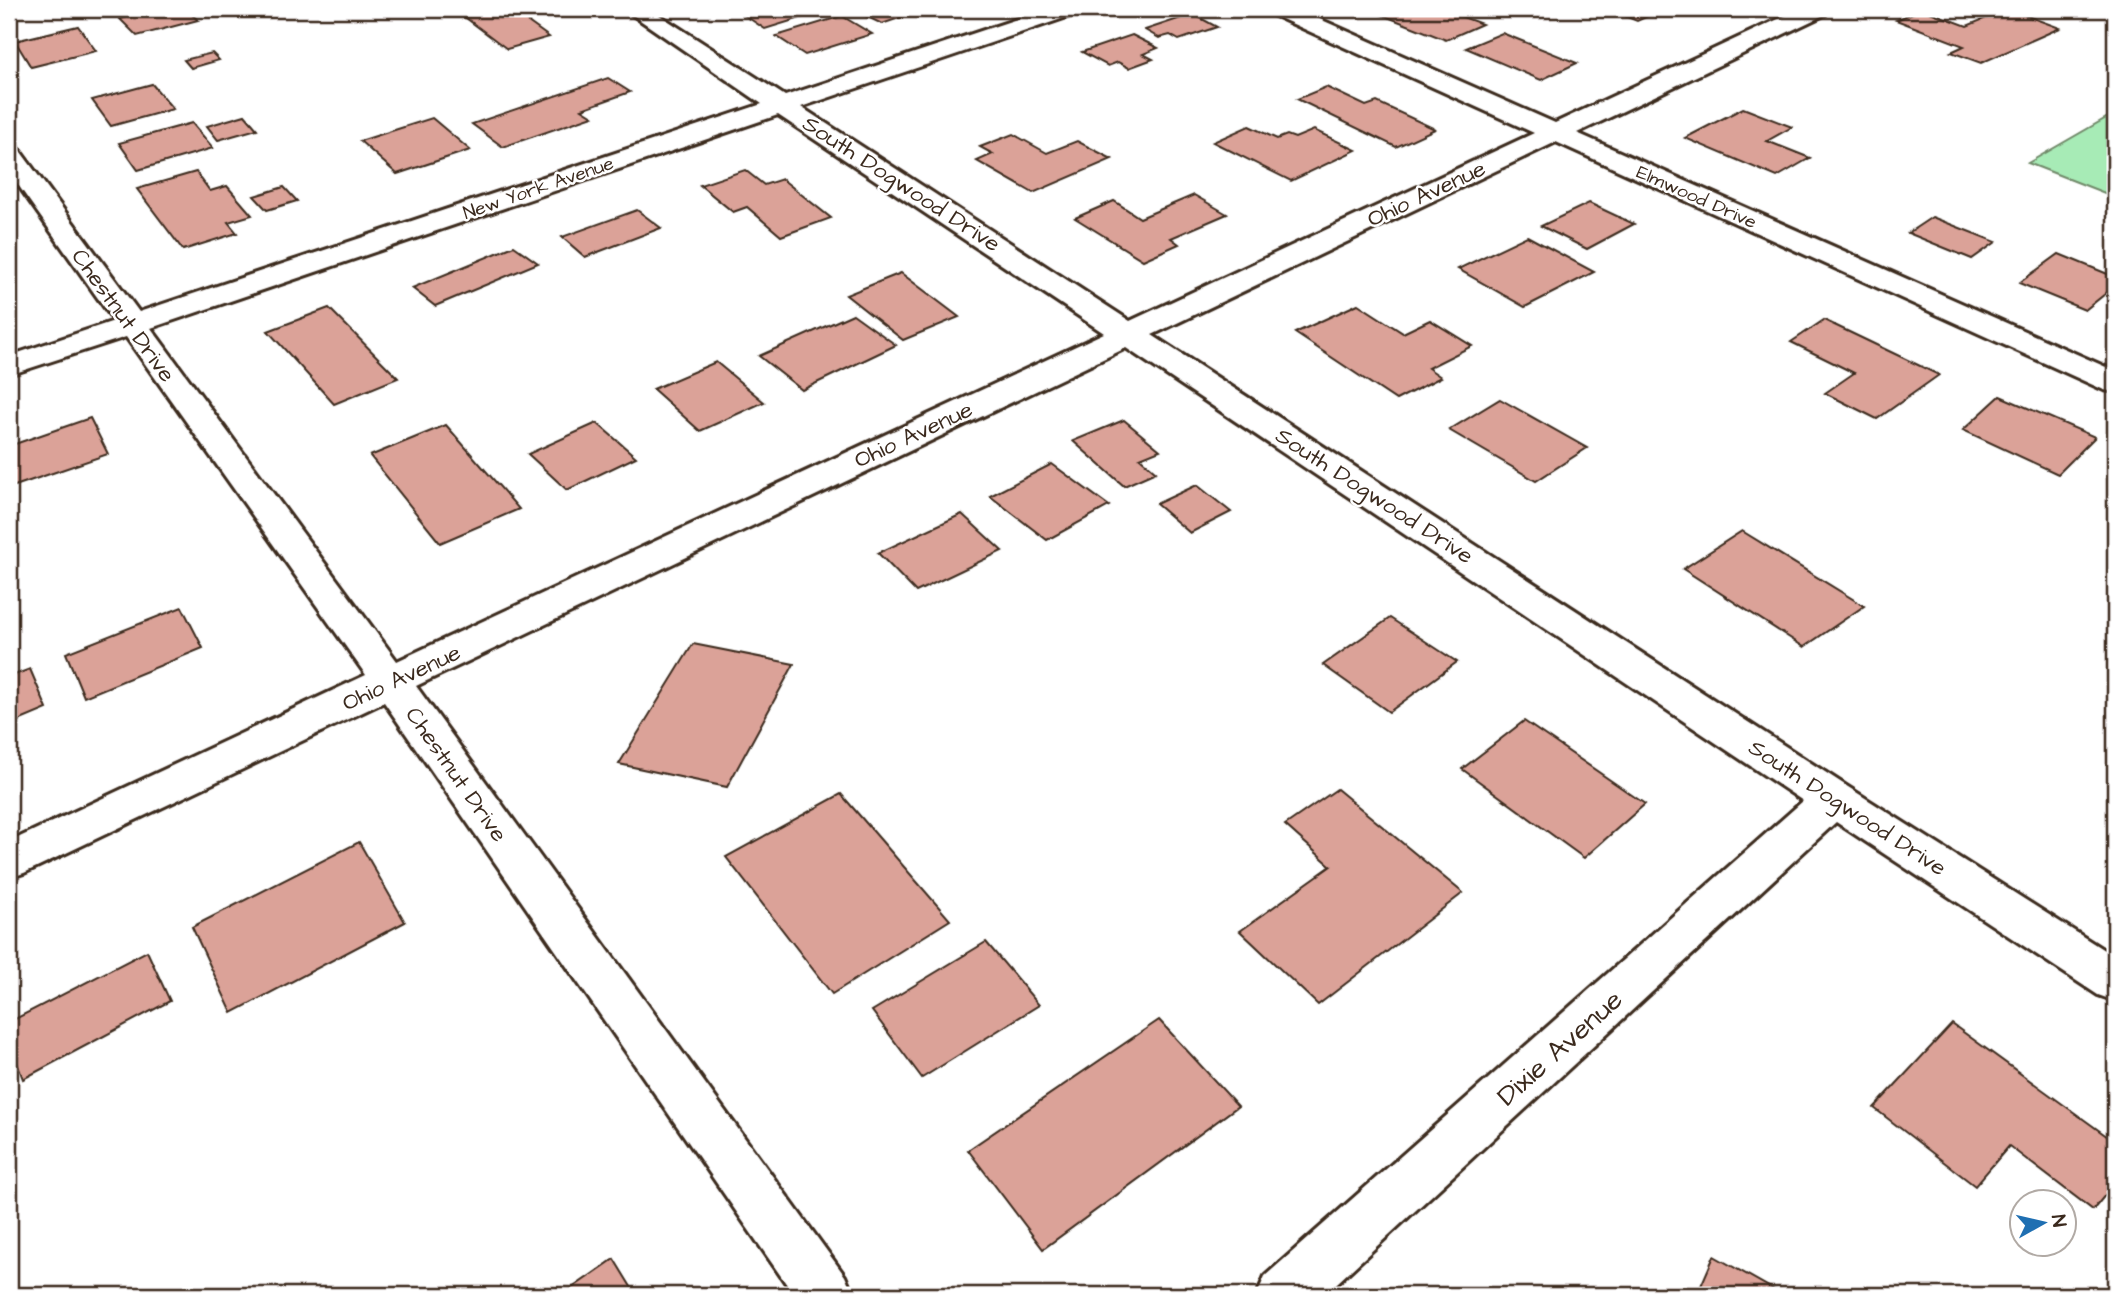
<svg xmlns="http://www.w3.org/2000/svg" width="2124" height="1304" font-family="'Architects Daughter',sans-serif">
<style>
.green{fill:#a7ebb6;stroke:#718a6a;stroke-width:2}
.building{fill:#dba298;stroke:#3b2a1e;stroke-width:2}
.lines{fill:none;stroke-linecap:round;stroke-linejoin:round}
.minor-casing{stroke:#3b2a1e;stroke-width:6}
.minor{fill:#fff;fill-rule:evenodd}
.labels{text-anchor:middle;stroke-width:5;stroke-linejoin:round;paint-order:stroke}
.far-street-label{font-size:19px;fill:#3b2a1e;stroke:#fff}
.street-label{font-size:23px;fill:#3b2a1e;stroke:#fff}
.near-street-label{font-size:28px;fill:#3b2a1e;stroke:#fff}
</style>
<rect width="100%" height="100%" fill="#fff"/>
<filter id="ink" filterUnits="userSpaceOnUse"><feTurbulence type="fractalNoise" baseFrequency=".0143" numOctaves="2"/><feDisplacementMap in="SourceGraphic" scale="14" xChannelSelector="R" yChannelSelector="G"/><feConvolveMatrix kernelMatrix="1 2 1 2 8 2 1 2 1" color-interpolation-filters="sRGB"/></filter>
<g filter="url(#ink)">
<path class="green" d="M2115 113V197L2028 163Z"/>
<g class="building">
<path d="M158 9H185L198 20 137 36 120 19Z"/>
<path d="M454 9H510L549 37 507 49Z"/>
<path d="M735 9H791L804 17 765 29Z"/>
<path d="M865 9H906L914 13 882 24 857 12Z"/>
<path d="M1367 9H1441L1482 24 1446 40Z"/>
<path d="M1607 9H1664L1637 21Z"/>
<path d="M1922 9 1967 26 2008 9 2060 28 1981 63 1951 52 1964 46 1896 20Z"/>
<path d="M1193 14 1217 27 1179 40 1170 35 1159 38 1145 30Z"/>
<path d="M842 16 872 34 805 55 776 36Z"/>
<path d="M78 26 96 51 31 67 15 41Z"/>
<path d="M1502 33 1577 63 1541 80 1466 48Z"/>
<path d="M1132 35 1158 48 1143 54 1153 59 1129 68 1118 62 1108 66 1082 52Z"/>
<path d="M212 53 219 60 191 68 184 60Z"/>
<path d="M608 78 630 92 582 109 593 116 503 147 472 124Z"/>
<path d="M152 84 173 109 111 126 92 100Z"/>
<path d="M1326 87 1366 106 1377 102 1435 129 1396 147 1297 99Z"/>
<path d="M1743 108 1792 127 1767 141 1810 158 1777 177 1685 138Z"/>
<path d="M245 115 257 129 218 140 207 126Z"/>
<path d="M432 118 470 150 397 174 360 141Z"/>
<path d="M192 123 213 148 138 170 119 143Z"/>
<path d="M1249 126 1277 139 1287 135 1295 138 1314 130 1356 150 1291 181 1213 142Z"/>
<path d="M1013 134 1047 153 1077 141 1112 159 1033 193 977 161 993 154 980 147Z"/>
<path d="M745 170 764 185 782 179 831 218 781 236 747 207 733 212 700 185Z"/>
<path d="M196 172 210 191 227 186 252 215 228 222 237 233 183 250 137 189Z"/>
<path d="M284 187 297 201 267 210 254 196Z"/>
<path d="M1194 195 1227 214 1171 238 1179 244 1143 260 1075 218 1114 201 1140 218Z"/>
<path d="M1589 203 1634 224 1587 249 1541 226Z"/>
<path d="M637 210 661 228 585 257 562 237Z"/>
<path d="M1932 217 1996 242 1972 259 1908 233Z"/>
<path d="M1527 236 1594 272 1525 307 1458 269Z"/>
<path d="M514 246 538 263 435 306 412 288Z"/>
<path d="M2059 254 2115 277V286L2085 310 2019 283Z"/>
<path d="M901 273 959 317 903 340 846 295Z"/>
<path d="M1358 304 1403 333 1430 320 1472 346 1428 368 1441 377 1396 400 1295 333Z"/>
<path d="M329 308 398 378 334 404 268 331Z"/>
<path d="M853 314 896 345 802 390 759 356Z"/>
<path d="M1824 320 1939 375 1877 419 1825 393 1854 373 1791 342Z"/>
<path d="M716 362 764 402 700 431 653 389Z"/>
<path d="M2000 396 2095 437 2058 474 1963 430Z"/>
<path d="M1500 399 1587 448 1536 481 1449 430Z"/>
<path d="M90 418 108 454 9 488V446Z"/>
<path d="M1124 420 1160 450 1140 458 1156 472 1124 486 1073 441Z"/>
<path d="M597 423 636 457 567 490 528 454Z"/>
<path d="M446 425 519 509 440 543 370 456Z"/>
<path d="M1052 464 1109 506 1047 540 990 496Z"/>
<path d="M1197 485 1231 512 1190 533 1156 504Z"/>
<path d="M962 514 1002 551 916 592 878 553Z"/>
<path d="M1742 531 1864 606 1804 647 1683 569Z"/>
<path d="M182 607 203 648 84 697 66 653Z"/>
<path d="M1390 618 1457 662 1389 712 1323 665Z"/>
<path d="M693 644 794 664 727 787 619 764Z"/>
<path d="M30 669 47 709 9 725V677Z"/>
<path d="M1524 721 1645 804 1584 858 1462 769Z"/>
<path d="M1337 789 1463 893 1318 1005 1240 931 1331 866 1285 825Z"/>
<path d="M841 794 950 920 832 994 726 857Z"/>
<path d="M359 842 405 922 232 1013 192 927Z"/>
<path d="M986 942 1039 1005 922 1078 872 1011Z"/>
<path d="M147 951 170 1001 23 1079 9 1041V1022Z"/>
<path d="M1159 1020 1238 1106 1043 1249 968 1150Z"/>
<path d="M1952 1024 2115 1142V1183L2093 1210 2009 1146 1975 1186 1874 1108Z"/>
<path d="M1714 1256 1783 1295H1697Z"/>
<path d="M614 1259 636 1295H562Z"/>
</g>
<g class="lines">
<g class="minor-casing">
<path id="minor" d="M624 9H650L785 96 1047 9H1079L1076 14 801 107 1130 321 1534 133 1271 14 1268 9H1297L1555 123 1800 9H1829L1826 14 1577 133 2115 371V392L2104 390 1556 142 1152 335 1848 787 2115 957V1001L2098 995 1836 822 1324 1295H1257L1265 1276 1803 801 1126 348 416 686 845 1276 853 1295H794L384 702 24 873 9 878V842L366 675 126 337 9 375V356L114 321 9 172V146L18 148 139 312 762 104ZM778 115 1104 333 397 661 151 328Z"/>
</g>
<use href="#minor" class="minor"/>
</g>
</g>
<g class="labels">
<g class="far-street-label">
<text transform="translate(538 187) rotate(-19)" y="7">New York Avenue</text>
<text transform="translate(1697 196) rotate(24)" y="7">Elmwood Drive</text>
</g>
<g class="street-label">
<text transform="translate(902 183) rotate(33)" y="8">South Dogwood Drive</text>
<text transform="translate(1426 193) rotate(-25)" y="8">Ohio Avenue</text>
<text transform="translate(124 315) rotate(54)" y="8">Chestnut Drive</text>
<text transform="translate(913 434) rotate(-25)" y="8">Ohio Avenue</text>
<text transform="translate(1375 495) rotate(33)" y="8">South Dogwood Drive</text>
<text transform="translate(401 677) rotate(-25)" y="8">Ohio Avenue</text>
<text transform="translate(457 774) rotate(55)" y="8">Chestnut Drive</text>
<text transform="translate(1848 807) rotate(33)" y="8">South Dogwood Drive</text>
</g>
<g class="near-street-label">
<text transform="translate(1559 1047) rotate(-42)" y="10">Dixie Avenue</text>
</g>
</g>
<rect width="2124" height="1304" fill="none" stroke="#fff" stroke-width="35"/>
<rect x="18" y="18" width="2089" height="1269" fill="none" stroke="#3b2a1e" stroke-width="2.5" filter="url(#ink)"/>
<g transform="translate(2043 1223) rotate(82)"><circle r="33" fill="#ffffff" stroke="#b1aaa5" stroke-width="2"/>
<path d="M0-5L12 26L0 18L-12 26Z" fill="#1f6fb2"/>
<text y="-10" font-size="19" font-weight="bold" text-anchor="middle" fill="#3b2a1e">N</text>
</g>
</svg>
